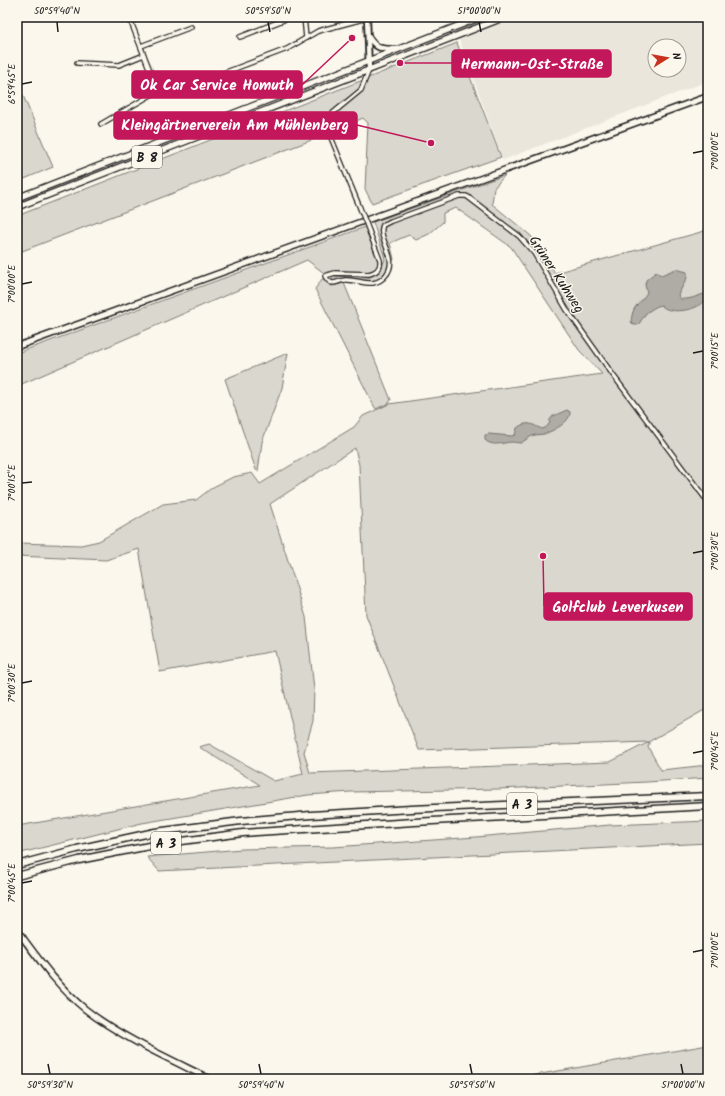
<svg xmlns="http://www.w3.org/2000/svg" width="725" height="1096" font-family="Kalam,sans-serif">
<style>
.built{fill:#eae6dc;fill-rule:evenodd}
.green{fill:#dad7ce;stroke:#7b7a75;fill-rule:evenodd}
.water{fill:#afaca5;stroke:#74726e}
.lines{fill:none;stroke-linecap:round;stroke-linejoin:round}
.minor-casing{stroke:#1c1c1c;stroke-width:6}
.tertiary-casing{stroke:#1c1c1c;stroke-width:8}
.secondary-casing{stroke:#1c1c1c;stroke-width:8}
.primary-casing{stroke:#1c1c1c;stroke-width:8}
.motorway-casing{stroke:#1c1c1c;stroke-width:9}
.minor{stroke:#fbf7ec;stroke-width:3.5}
.tertiary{stroke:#fbf7ec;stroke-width:4.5}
.secondary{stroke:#fbf7ec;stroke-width:5}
.primary{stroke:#fbf7ec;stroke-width:5.5}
.motorway{stroke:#fbf7ec;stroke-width:6}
.rail{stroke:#1c1c1c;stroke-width:1.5}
.minor-bridge-casing{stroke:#1c1c1c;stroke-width:6;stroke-linecap:butt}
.minor-bridge{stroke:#fbf7ec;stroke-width:3.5}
.ticks{fill:none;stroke:#1c1c1c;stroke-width:1.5}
.labels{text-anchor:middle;stroke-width:3;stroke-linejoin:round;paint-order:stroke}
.shield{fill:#fbf7ec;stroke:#5f5e5a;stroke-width:1}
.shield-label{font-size:13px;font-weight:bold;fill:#1c1c1c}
.street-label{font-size:14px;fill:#1c1c1c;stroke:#fbf7ec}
.leader{fill:none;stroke:#c2185b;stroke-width:1.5}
.callout-dot{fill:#c2185b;stroke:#fbf7ec;stroke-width:1.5}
.callout{fill:#c2185b;stroke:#c2185b;stroke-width:1.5}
.callout-label{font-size:15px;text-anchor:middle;font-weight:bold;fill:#fff}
.neatline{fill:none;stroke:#1c1c1c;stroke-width:1.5}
.ticks-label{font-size:10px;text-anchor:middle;fill:#1c1c1c}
</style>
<rect width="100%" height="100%" fill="#fbf7ec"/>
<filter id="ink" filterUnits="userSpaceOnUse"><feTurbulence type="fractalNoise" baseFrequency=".025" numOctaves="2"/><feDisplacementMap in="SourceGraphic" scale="8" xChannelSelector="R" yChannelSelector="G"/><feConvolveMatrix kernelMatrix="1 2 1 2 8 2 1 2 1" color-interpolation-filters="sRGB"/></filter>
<g filter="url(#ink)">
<path class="built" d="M451 17H708V81L503 160ZM655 46H679V70H655Z"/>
<g class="green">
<path d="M457 43 501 157 372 203 365 189 368 123 363 118 322 136 17 253V216Z"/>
<path d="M17 81 53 167 17 182Z"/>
<path d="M505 175 494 188 492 204 531 236 555 273 708 230V708L650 741 648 747 661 770 708 765V778L647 782 499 789 351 792 308 795 142 823 17 854V826L260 785 199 747 209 744 274 781 303 774 275 651 160 672 139 549 106 560 17 556V543L81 545 99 541 163 504 196 500 213 487 233 477 252 473 260 484 354 427 363 416 389 404 602 374 579 350 511 247 456 208 443 213V222L429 234 416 240 409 235 390 243 394 259C391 264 389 270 386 273 374 287 362 277 348 278 342 278 337 280 332 282V277L348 276 368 278 380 272 385 259 373 222ZM355 448 359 465 366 615 419 750 649 742 610 762 310 773 304 752 313 721 314 689 306 617 270 504Z"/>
<path d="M365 227 378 259 379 265C368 278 348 269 333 271 330 271 327 272 324 273L307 260 17 386V353Z"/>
<path d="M322 279H324L332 286 344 283 391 400 389 403 376 409 374 406 315 289Z"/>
<path d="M288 353 282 388 262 442 258 471 256 470 225 379Z"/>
<path d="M708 821V843L159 871 147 857 242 849 333 847 476 837 610 825Z"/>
<path d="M708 1045V1079H512Z"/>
</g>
<g class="water">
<path d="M676 269 687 272V278L678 295 681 299C691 300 698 295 708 293V298C704 300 702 303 698 306 689 311 668 314 661 305 655 306 652 310 647 312L638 325H634L631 322C633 302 640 306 647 292L645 285 646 280 656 272 661 275Z"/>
<path d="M567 410 570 412C571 422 553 431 544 434 540 435 536 434 532 436 528 438 524 441 521 443 517 443 514 442 511 442 502 443 492 447 485 440V435L489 434 512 436 515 435 517 428C521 425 525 423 530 424 538 425 543 435 550 422L549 421 553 416Z"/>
</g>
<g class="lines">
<g class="minor-casing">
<g id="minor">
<path d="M129 17 158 91"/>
<path d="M304 17 306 38"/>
<path d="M240 37 291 17"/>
<path d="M141 46 191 27"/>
<path d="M77 63 119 65 144 55"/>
<path d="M101 124 158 91 221 74 287 49 318 31 367 18"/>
<path d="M360 208 330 135 329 123 333 113 361 90 369 70"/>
<path d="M369 231 380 260C381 268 377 272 369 274L335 273 325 276C332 288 335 281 345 280 354 279 364 284 373 283 378 282 383 279 386 275 400 258 376 238 383 225L391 221 459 196H466L468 197 519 236 534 253 567 310 613 375 708 502"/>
</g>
</g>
<g class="tertiary-casing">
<g id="tertiary">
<path d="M367 17 369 70"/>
<path d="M368 36C377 50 381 49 397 49"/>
</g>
</g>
<g class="secondary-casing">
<path id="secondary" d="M17 930C38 958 58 987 85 1009 120 1037 170 1059 210 1079"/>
</g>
<g class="primary-casing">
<g id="primary">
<path d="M17 198 481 17"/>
<path d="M17 207 505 17"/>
</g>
</g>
<g class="motorway-casing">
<g id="motorway">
<path d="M17 865 77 849 155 832 241 821 311 815 411 809 708 796"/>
<path d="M17 876 79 860 159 844 243 833 414 822 708 806"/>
</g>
</g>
<use href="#minor" class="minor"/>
<use href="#tertiary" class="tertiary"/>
<use href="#secondary" class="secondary"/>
<use href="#primary" class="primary"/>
<use href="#motorway" class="motorway"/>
<g class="rail">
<path d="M17 343 708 93"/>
<path d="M17 350 708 100"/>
</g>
<g class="minor-bridge-casing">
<path id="minor-bridge" d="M360 208 369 231"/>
</g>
<use href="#minor-bridge" class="minor-bridge"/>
</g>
</g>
<path class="ticks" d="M57 22 58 32M268 22 270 32M479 22 481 32M22 84 32 82M693 153 703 151M22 284 32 282M693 353 703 351M22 483 32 482M693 553 703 551M22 683 32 681M693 753 703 751M22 883 32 881M693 952 703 950M48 1064 50 1074M259 1064 261 1074M470 1064 472 1074M681 1064 683 1074"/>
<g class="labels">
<g class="shield">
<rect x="132" y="146" width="30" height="22" rx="3"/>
<rect x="507" y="793" width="30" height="22" rx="3"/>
<rect x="151" y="832" width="30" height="22" rx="3"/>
</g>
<g class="shield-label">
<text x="147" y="162">B 8</text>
<text x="522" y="809">A 3</text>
<text x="166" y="848">A 3</text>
</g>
<g class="street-label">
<text transform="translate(557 274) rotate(57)" y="5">Grüner Kuhweg</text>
</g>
</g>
<path class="leader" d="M400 63L452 63M352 38L302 85M431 143L357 125M543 556L544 606"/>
<g class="callout-dot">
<circle cx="400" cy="63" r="4"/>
<circle cx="352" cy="38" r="4"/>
<circle cx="431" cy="143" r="4"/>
<circle cx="543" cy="556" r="4"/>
</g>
<g class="callout">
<rect x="452" y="50" width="159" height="27" rx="4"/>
<rect x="132" y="71" width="170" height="27" rx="4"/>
<rect x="114" y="112" width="243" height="27" rx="4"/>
<rect x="544" y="593" width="148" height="27" rx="4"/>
</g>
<g class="callout-label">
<text x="532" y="69">Hermann-Ost-Straße</text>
<text x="217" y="90">Ok Car Service Homuth</text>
<text x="235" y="130">Kleingärtnerverein Am Mühlenberg</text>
<text x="618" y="612">Golfclub Leverkusen</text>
</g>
<rect width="725" height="1096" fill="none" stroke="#fbf7ec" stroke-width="44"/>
<g transform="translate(667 58) rotate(79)"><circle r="19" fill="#fbf7ec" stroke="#a29f99"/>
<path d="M0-3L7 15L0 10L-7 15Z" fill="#c8321e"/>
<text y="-6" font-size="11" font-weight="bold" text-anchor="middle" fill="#1c1c1c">N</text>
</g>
<rect x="22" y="22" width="681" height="1052" class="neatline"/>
<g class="ticks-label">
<text x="57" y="14">50°59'40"N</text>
<text x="268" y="14">50°59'50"N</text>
<text x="479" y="14">51°00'00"N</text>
<text transform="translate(11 84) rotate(-90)" y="4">6°59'45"E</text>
<text transform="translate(714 151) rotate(-90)" y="4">7°00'00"E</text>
<text transform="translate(11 284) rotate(-90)" y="4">7°00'00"E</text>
<text transform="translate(714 351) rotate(-90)" y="4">7°00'15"E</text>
<text transform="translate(11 483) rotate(-90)" y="4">7°00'15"E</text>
<text transform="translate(714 551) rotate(-90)" y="4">7°00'30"E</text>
<text transform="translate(11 683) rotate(-90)" y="4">7°00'30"E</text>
<text transform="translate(714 751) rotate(-90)" y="4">7°00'45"E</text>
<text transform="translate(11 883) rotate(-90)" y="4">7°00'45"E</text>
<text transform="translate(714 950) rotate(-90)" y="4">7°01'00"E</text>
<text x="50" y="1088">50°59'30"N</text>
<text x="261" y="1088">50°59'40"N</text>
<text x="472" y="1088">50°59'50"N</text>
<text x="683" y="1088">51°00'00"N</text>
</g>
</svg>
